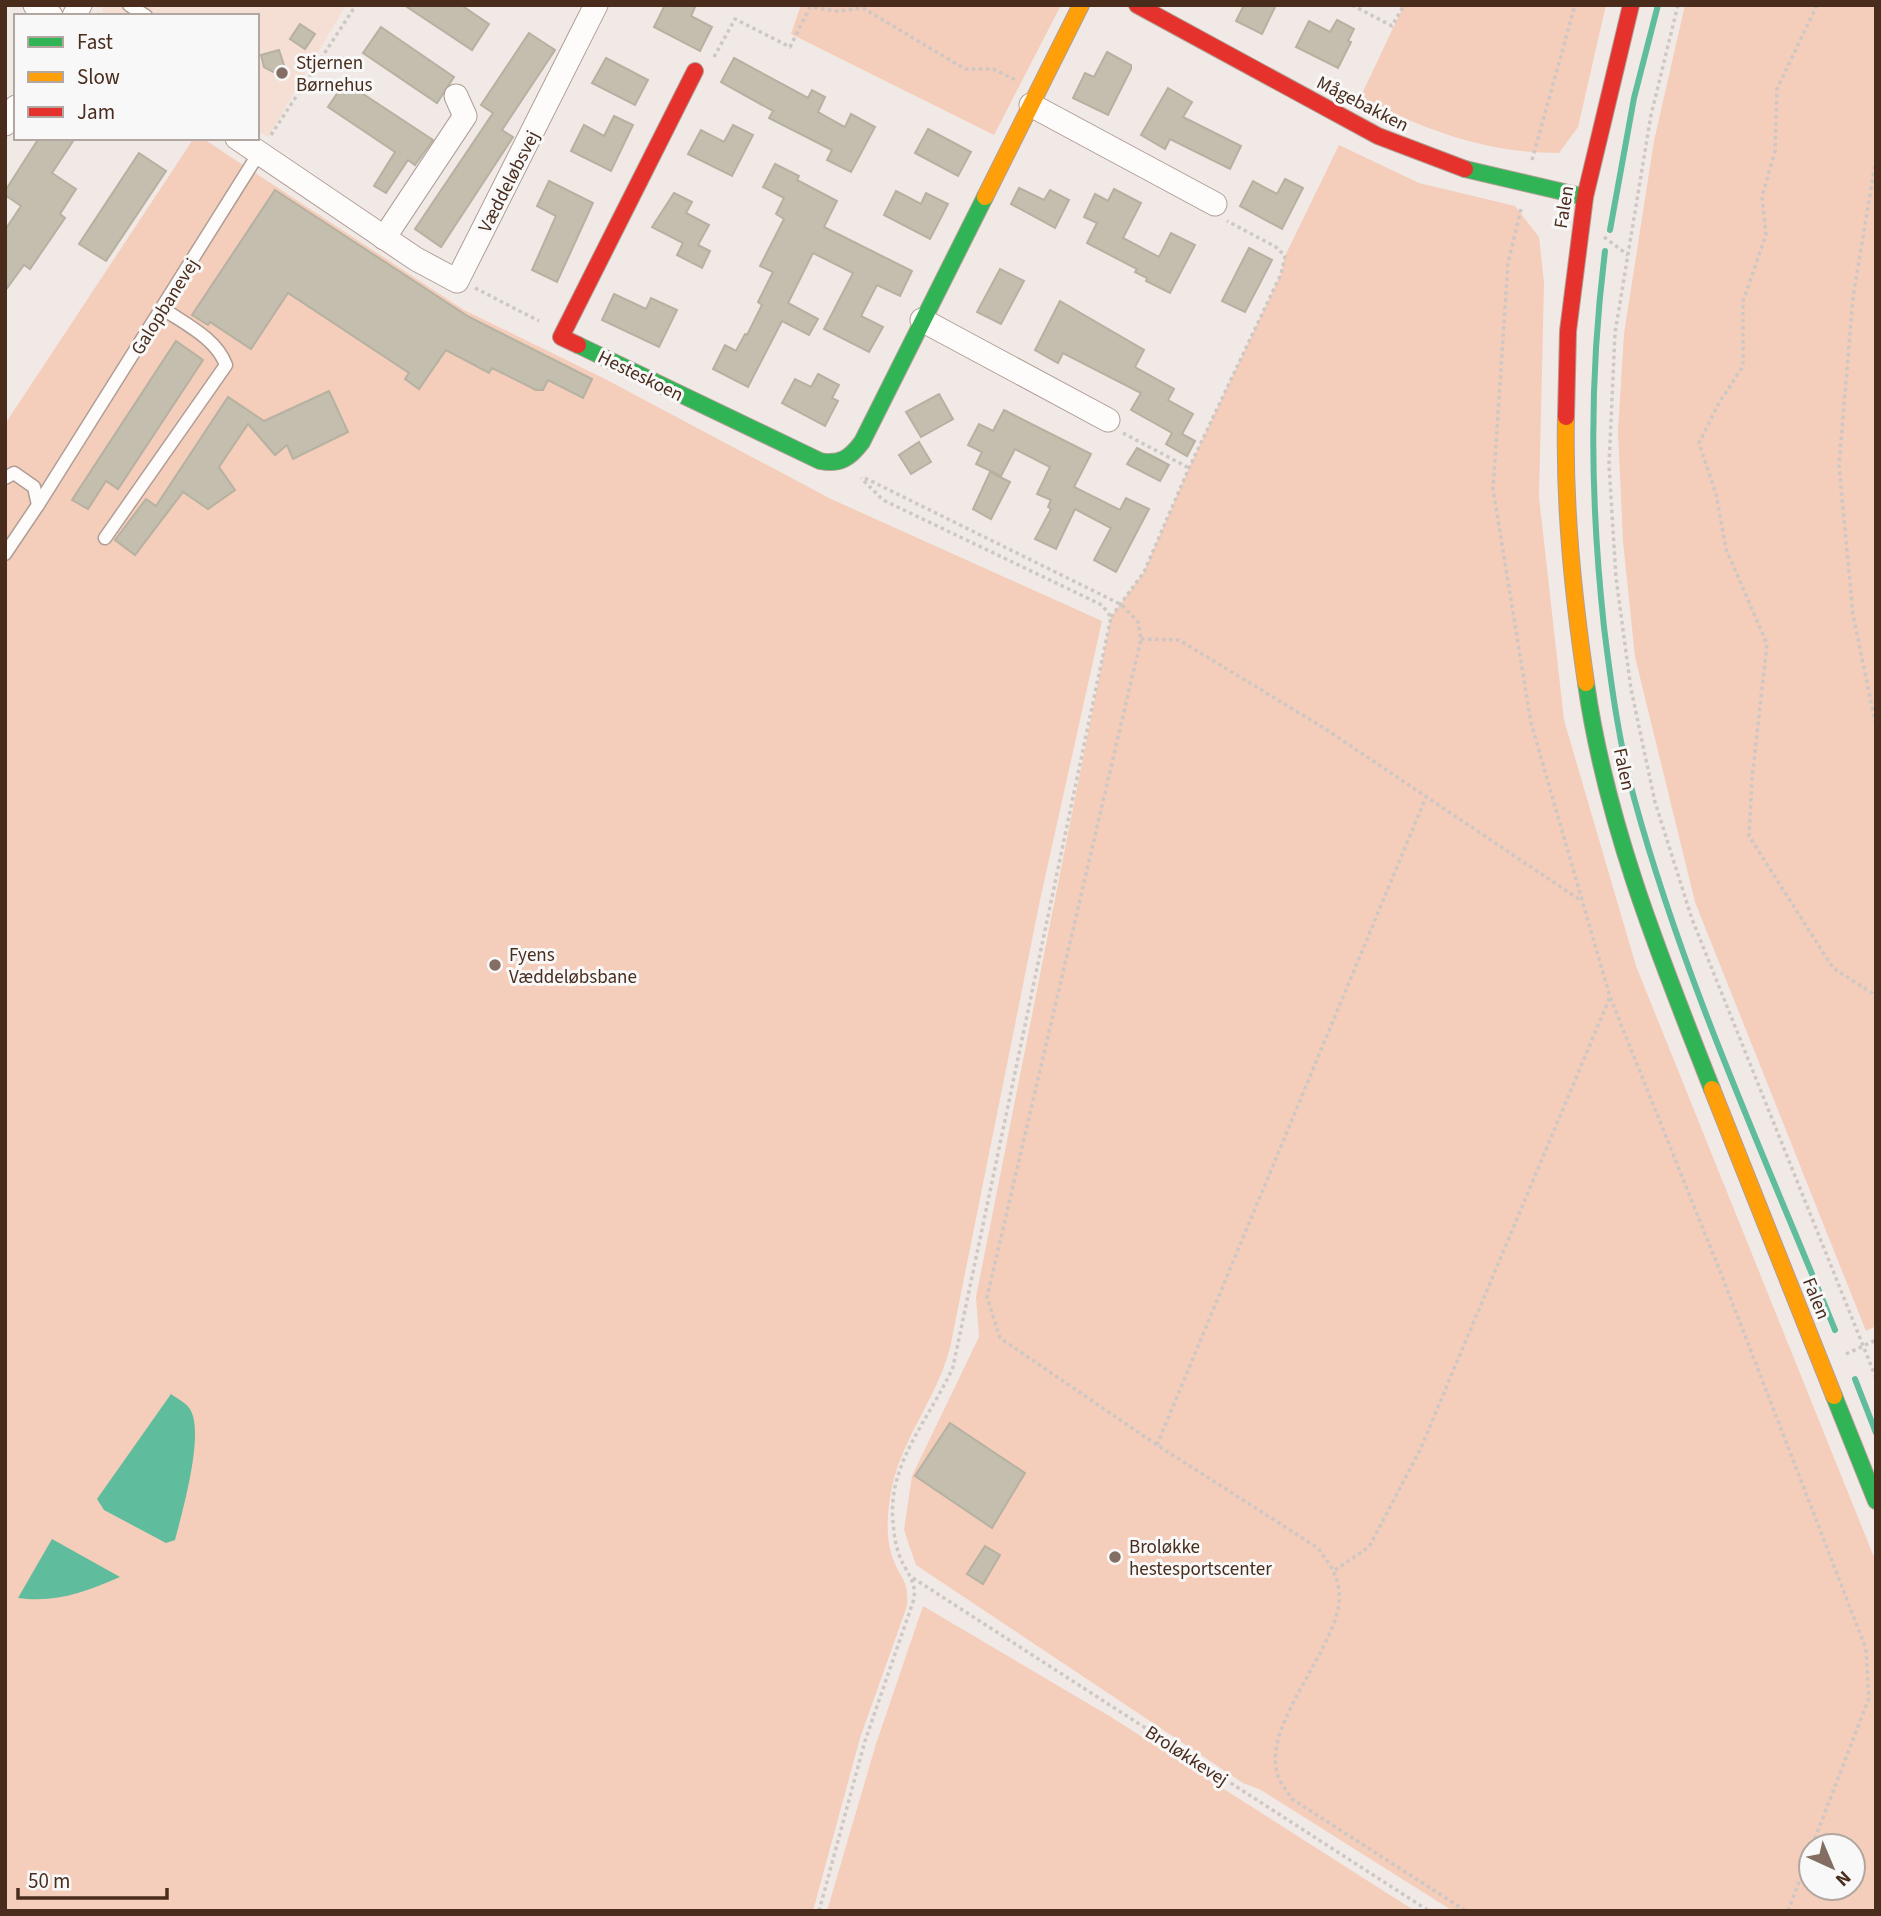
<svg xmlns="http://www.w3.org/2000/svg" width="1881" height="1916" font-family="'Source Sans 3',sans-serif">
<style>
.built{fill:#f5ded3}
.green{fill:#f4cdbb;fill-rule:evenodd}
.water{fill:#5fbc9c}
.lines{fill:none;stroke-linecap:round;stroke-linejoin:round}
.stream{stroke:#5fbc9c;stroke-width:6}
.building{fill:#c3bead;stroke:#b6b1a0;stroke-width:2}
.lane-casing{stroke:#b09e96;stroke-width:15}
.street-casing{stroke:#b09e96;stroke-width:25}
.fast-casing{stroke:#b09e96;stroke-width:18}
.slow-casing{stroke:#b09e96;stroke-width:18}
.jam-casing{stroke:#b09e96;stroke-width:18}
.path{stroke:#cec8c4;stroke-width:3.5;stroke-dasharray:3.5 3.5;stroke-linecap:butt}
.lane{stroke:#fdfcfb;stroke-width:12}
.street{stroke:#fdfcfb;stroke-width:23}
.fast{stroke:#30b455;stroke-width:16}
.slow{stroke:#ff9f0a;stroke-width:16}
.jam{stroke:#e5322d;stroke-width:16}
.poi-dot{fill:#846e63;stroke:#f7f8f7;stroke-width:2.5}
.labels{text-anchor:middle;stroke-width:6;stroke-linejoin:round;paint-order:stroke}
.poi-label{font-size:19px;fill:#4a2c1d;stroke:#f7f8f7;text-anchor:start}
.street-label{font-size:19px;fill:#4a2c1d;stroke:#f7f8f7}
</style>
<rect width="100%" height="100%" fill="#f1e9e5"/>
<path class="built" d="M102 5H346L268 137 257 130V16H103Z"/>
<g class="green">
<path d="M801 5H1061L994 135 791 34Z"/>
<path d="M1404 5H1606L1578 127 1559 153C1483 153 1428 130 1360 98Z"/>
<path d="M1685 5H1876V1326L1866 1331 1695 902 1635 657 1623 541 1618 431 1624 334 1654 141Z"/>
<path d="M194 138H202L464 310 605 379 831 499 1102 621 1040 900 950 1348C936 1401 898 1442 890 1498 887 1517 886 1538 892 1556 900 1580 909 1578 907 1606L860 1738 813 1911H5V424Z"/>
<path d="M1339 145 1419 183 1515 206 1539 237 1544 283 1539 497 1564 720 1636 966 1876 1562V1911H1453L1261 1790 1243 1783 916 1565 904 1530 912 1476 979 1337 976 1297 1111 617 1144 572 1189 468 1281 274 1285 256ZM1811 1846H1853V1888H1811Z"/>
<path d="M923 1606 1111 1717 1415 1911H827L876 1744Z"/>
</g>
<g class="water">
<path d="M171 1394C178 1399 188 1404 191 1411 204 1436 182 1513 175 1540L166 1543 104 1510 97 1499Z"/>
<path d="M52 1539 120 1577C85 1592 57 1603 18 1598Z"/>
</g>
<g class="lines">
<g class="stream">
<path d="M1610 230 1634 98 1658 5"/>
<path d="M1605 251C1589 380 1590 497 1604 627 1611 684 1619 743 1634 798 1684 981 1764 1155 1835 1330"/>
<path d="M1855 1379 1876 1433"/>
</g>
</g>
<g class="building">
<path d="M404 5H461L489 24 472 50Z"/>
<path d="M665 5H696L691 16 712 27 700 51 654 27Z"/>
<path d="M1244 5H1276L1262 34 1236 21Z"/>
<path d="M1337 20 1354 29 1348 41 1351 42 1338 68 1296 47 1309 21 1330 32Z"/>
<path d="M300 24 315 34 305 49 290 39Z"/>
<path d="M381 27 454 77 437 103 363 53Z"/>
<path d="M529 33 555 50 502 130 513 137 441 247 415 229 493 113 481 105Z"/>
<path d="M279 50 285 68 273 72 264 67 261 55Z"/>
<path d="M1107 52 1131 65V69L1108 115 1073 98 1085 73 1094 77Z"/>
<path d="M606 58 648 80 635 105 592 83Z"/>
<path d="M734 58 808 98 812 90 825 97 818 112 845 127 851 114 875 127 851 172 827 160 832 150 769 118 773 111 721 82Z"/>
<path d="M345 82 433 140 415 165 408 160 386 193 374 186 395 152 328 107Z"/>
<path d="M1168 88 1192 102 1183 117 1241 146 1230 169 1170 139 1165 149 1141 135Z"/>
<path d="M614 116 633 125 611 171 571 151 584 125 604 136Z"/>
<path d="M733 125 753 135 732 176 688 154 701 130 724 142Z"/>
<path d="M928 129 971 152 958 176 915 153Z"/>
<path d="M39 138H75L52 173 76 189 60 214 65 218 30 269 24 265 5 291V230L21 206 5 195V191Z"/>
<path d="M139 153 166 171 106 261 79 244Z"/>
<path d="M775 164 799 176 797 180 837 201 824 227 912 271 900 296 877 285 861 316 883 327 869 352 824 329 853 273 813 253 788 303 818 319 809 335 782 321 748 387 713 369 725 345 736 351 745 334 747 335 762 305 758 302 773 272 760 266 784 219 776 214 784 198 763 187Z"/>
<path d="M1285 179 1303 188 1282 229 1240 206 1253 181 1277 194Z"/>
<path d="M549 181 593 203 557 282 532 270 556 216 537 206Z"/>
<path d="M1019 188 1044 200 1050 190 1069 200 1055 228 1011 204Z"/>
<path d="M1114 189 1141 203 1123 238 1159 257 1171 233 1195 245 1170 293 1146 281 1147 278 1135 272 1137 269 1087 243 1097 223 1084 217 1095 194 1108 201Z"/>
<path d="M275 190 469 317 592 379 583 398 548 380 543 390H536L492 368 489 373 446 350 419 389 405 379 409 373 288 293 251 349 210 322 208 325 192 315Z"/>
<path d="M896 191 921 204 926 193 948 204 930 239 884 215Z"/>
<path d="M674 193 692 202 686 213 709 225 698 245 710 251 702 268 677 255 683 243 652 227Z"/>
<path d="M1249 248 1272 260 1245 312 1222 301Z"/>
<path d="M1000 269 1024 281 1001 324 977 312Z"/>
<path d="M614 294 646 309 651 298 677 310 659 347 602 320Z"/>
<path d="M1060 301 1144 350 1135 367 1174 389 1168 400 1193 414 1182 434 1195 441 1187 456 1166 444 1172 433 1131 410 1141 393 1063 353 1058 363 1035 350Z"/>
<path d="M176 341 203 360 118 489 106 481 88 509 72 500Z"/>
<path d="M818 374 839 385 832 398 838 401 825 426 782 403 795 379 811 387Z"/>
<path d="M329 391 348 432 293 459 287 445 275 455 248 424 219 467 235 490 208 509 183 492 135 555 115 540 146 499 156 506 228 397 264 421Z"/>
<path d="M939 394 953 419 921 437 906 412Z"/>
<path d="M1004 410 1091 454 1074 487 1120 510 1126 498 1149 509 1116 572 1094 560 1111 528 1075 509 1056 549 1035 539 1051 509 1048 507 1051 500 1037 494 1050 467 1015 449 1001 476 976 464 982 452 968 445 979 424 993 431Z"/>
<path d="M919 442 931 462 911 474 899 455Z"/>
<path d="M1137 448 1169 465 1160 481 1127 464Z"/>
<path d="M990 472 1010 482 991 519 973 509Z"/>
<path d="M950 1423 1025 1473 992 1528 915 1476Z"/>
<path d="M985 1546 1000 1555 983 1584 967 1574Z"/>
</g>
<g class="lines">
<g class="lane-casing">
<g id="lane">
<path d="M129 5 146 16"/>
<path d="M5 478 14 473 34 487 38 505 5 554"/>
<path d="M38 505 259 153"/>
<path d="M105 538 226 365C216 338 185 324 162 308"/>
</g>
</g>
<g class="street-casing">
<g id="street">
<path d="M35 5 51 16"/>
<path d="M74 16 80 5"/>
<path d="M1031 105 1215 204"/>
<path d="M5 124 16 107"/>
<path d="M237 138 416 259 457 281 596 5"/>
<path d="M384 238 465 116 456 96"/>
<path d="M922 320 1108 420"/>
</g>
</g>
<g class="fast-casing">
<g id="fast">
<path d="M1465 169 1585 197"/>
<path d="M578 345 820 461C840 465 850 458 862 442L985 197"/>
<path d="M1586 683C1606 824 1660 957 1712 1089"/>
<path d="M1834 1396 1876 1501"/>
</g>
</g>
<g class="slow-casing">
<g id="slow">
<path d="M985 197 1081 5"/>
<path d="M1566 417C1564 507 1573 594 1586 683"/>
<path d="M1712 1089 1834 1396"/>
</g>
</g>
<g class="jam-casing">
<g id="jam">
<path d="M1137 5 1378 136 1465 169"/>
<path d="M578 345 561 337 695 71"/>
<path d="M1566 417 1568 331 1585 197 1631 5"/>
</g>
</g>
<g class="path">
<path d="M1352 5 1392 26 1404 5"/>
<path d="M1678 5 1651 115 1615 333 1609 465 1616 578 1631 689 1655 802 1692 919 1876 1378"/>
<path d="M1817 5 1777 89 1775 151 1762 197 1766 235 1743 301V366L1719 403 1699 443 1716 494 1726 549 1767 644 1752 778 1749 836 1833 968 1872 993 1876 999"/>
<path d="M714 57 735 19 790 47 810 7 837 11 863 8 965 69H993L1016 80"/>
<path d="M271 135 356 5"/>
<path d="M1876 159 1853 297 1839 466 1853 615 1876 726"/>
<path d="M1532 160 1575 5"/>
<path d="M1521 209 1508 263 1493 489 1531 723 1610 997 1722 1276 1866 1649 1869 1698 1812 1846"/>
<path d="M1604 237 1628 255"/>
<path d="M475 288 539 321"/>
<path d="M1123 433 1189 468"/>
<path d="M865 478 1122 605 1138 622 1141 639 987 1297 1000 1338 1157 1445 1318 1548C1328 1562 1337 1573 1339 1591 1346 1640 1259 1724 1278 1776 1281 1784 1287 1791 1292 1799L1466 1911"/>
<path d="M1111 617 1144 572 1189 468 1281 274 1285 256 1276 247 1227 221"/>
<path d="M1141 639 1179 640 1324 728 1580 900"/>
<path d="M1846 1354 1876 1340"/>
<path d="M1157 1445 1426 797"/>
<path d="M1335 1570 1369 1547 1420 1450 1610 997"/>
<path d="M913 1578 1429 1911"/>
<path d="M819 1911 865 1741 914 1599C917 1579 904 1571 899 1554 895 1544 894 1533 893 1522 887 1463 931 1417 953 1367L1111 617 1102 605 883 500 861 478"/>
<path d="M1788 1911 1811 1850"/>
</g>
<use href="#lane" class="lane"/>
<use href="#street" class="street"/>
<use href="#fast" class="fast"/>
<use href="#slow" class="slow"/>
<use href="#jam" class="jam"/>
</g>
<g class="poi-dot">
<circle cx="282" cy="73" r="7"/>
<circle cx="495" cy="965" r="7"/>
<circle cx="1115" cy="1557" r="7"/>
</g>
<g class="labels">
<g class="poi-label">
<text x="296" y="69">Stjernen<tspan x="296" dy="22">Børnehus</tspan></text>
<text x="509" y="961">Fyens<tspan x="509" dy="22">Væddeløbsbane</tspan></text>
<text x="1129" y="1553">Broløkke<tspan x="1129" dy="22">hestesportscenter</tspan></text>
</g>
<g class="street-label">
<text transform="translate(1363 103) rotate(27)" y="7">Mågebakken</text>
<text transform="translate(508 181) rotate(-63)" y="7">Væddeløbsvej</text>
<text transform="translate(1563 207) rotate(-81)" y="7">Falen</text>
<text transform="translate(164 306) rotate(-58)" y="7">Galopbanevej</text>
<text transform="translate(641 375) rotate(26)" y="7">Hesteskoen</text>
<text transform="translate(1625 769) rotate(78)" y="7">Falen</text>
<text transform="translate(1817 1298) rotate(68)" y="7">Falen</text>
<text transform="translate(1187 1755) rotate(33)" y="7">Broløkkevej</text>
</g>
</g>
<rect width="1881" height="1916" fill="none" stroke="#4a2c1d" stroke-width="14"/>
<rect x="14" y="14" width="245" height="126" fill="#f7f8f7" stroke="#b2a6a0" stroke-width="2"/>
<rect x="28" y="37" width="35" height="10" fill="#30b455" stroke="#b2a6a0" stroke-width="2"/>
<text x="77" y="49" font-size="21" fill="#4a2c1d">Fast</text>
<rect x="28" y="72" width="35" height="10" fill="#ff9f0a" stroke="#b2a6a0" stroke-width="2"/>
<text x="77" y="84" font-size="21" fill="#4a2c1d">Slow</text>
<rect x="28" y="107" width="35" height="10" fill="#e5322d" stroke="#b2a6a0" stroke-width="2"/>
<text x="77" y="119" font-size="21" fill="#4a2c1d">Jam</text>
<g transform="translate(1832 1867) rotate(136)"><circle r="33" fill="#f7f8f7" stroke="#b2a6a0" stroke-width="2"/>
<path d="M0-5L12 26L0 18L-12 26Z" fill="#846e63"/>
<text y="-10" font-size="19" font-weight="bold" text-anchor="middle" fill="#4a2c1d">N</text>
</g>
<path d="M18 1888v10h149v-10" fill="none" stroke="#4a2c1d" stroke-width="3.5"/>
<text x="28" y="1888" font-size="21" fill="#4a2c1d" stroke="#f7f8f7" stroke-width="5" paint-order="stroke">50 m</text>
</svg>
